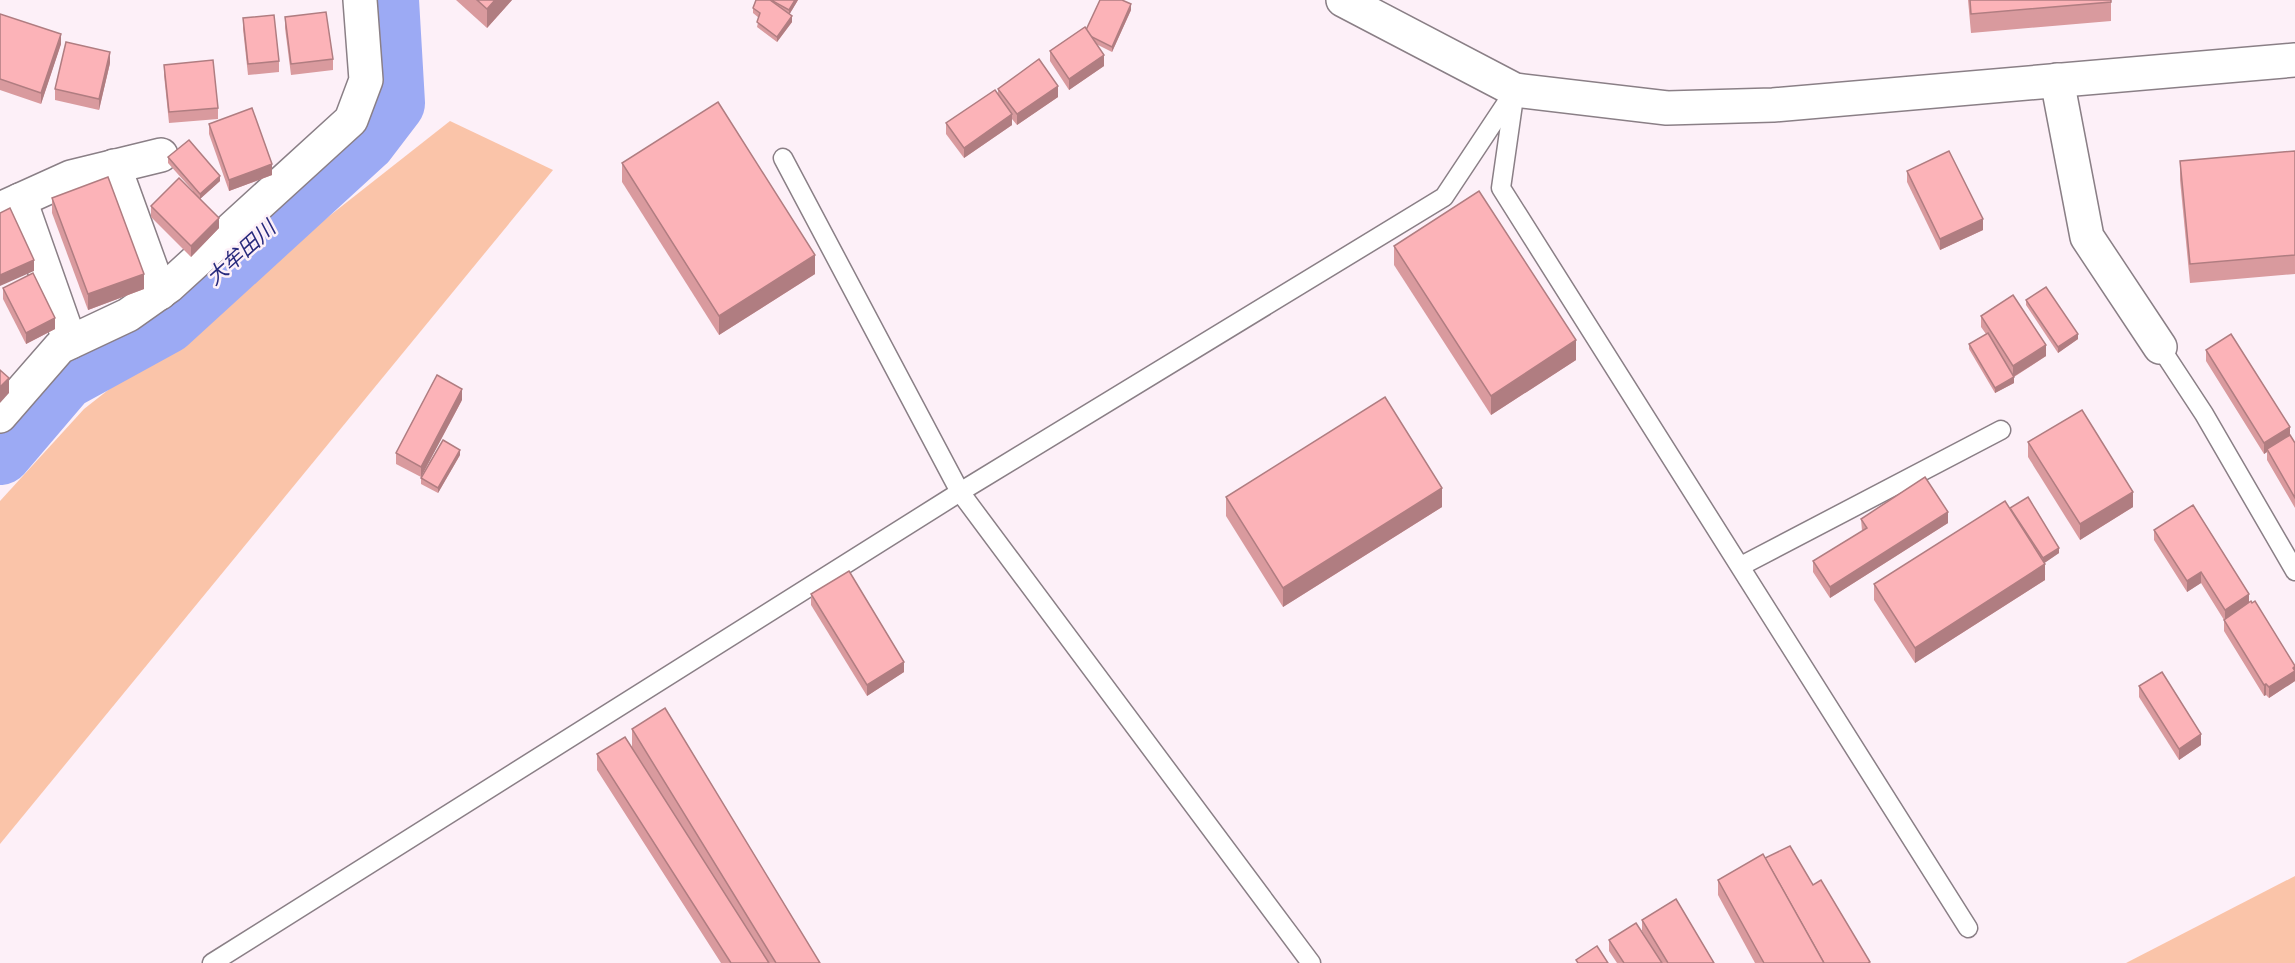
<svg xmlns="http://www.w3.org/2000/svg" width="2295" height="963" font-family="Manrope,'Noto Sans JP',sans-serif">
<style>
.green{fill:#fac4a9}
.lines{fill:none;stroke-linecap:round;stroke-linejoin:round}
.river{stroke:#9caaf4;stroke-width:64}
.lane-casing{stroke:#8a7f86;stroke-width:21}
.street-casing{stroke:#8a7f86;stroke-width:36}
.secondary-casing{stroke:#8a7f86;stroke-width:36}
.lane{stroke:#fff;stroke-width:18}
.street{stroke:#fff;stroke-width:33}
.secondary{stroke:#fff;stroke-width:33}
.wall{fill:#d99a9e}
.shaded-wall{fill:#b07d81}
.building{fill:#fcb3b8;stroke:#b07d81;stroke-width:1.5}
.labels{text-anchor:middle;stroke-width:5;stroke-linejoin:round;paint-order:stroke}
.water-label{font-size:21px;font-style:italic;fill:#282a7d;stroke:#fdf0f8}
</style>
<rect width="100%" height="100%" fill="#fdf0f8"/>
<g class="green">
<path d="M450 121 553 170 0 844V501L84 409Z"/>
<path d="M2295 876V963H2126Z"/>
</g>
<g class="lines">
<path class="river" d="M0 453 64 378 166 322 364 141 393 103 387 0"/>
<g class="lane-casing">
<g id="lane">
<path d="M1514 97 1501 188 1968 928"/>
<path d="M783 158 960 492 1311 963"/>
<path d="M2160 347 2204 414 2295 571"/>
<path d="M1741 566 2001 430"/>
<path d="M212 963 960 492 1444 197 1515 90"/>
</g>
</g>
<g class="street-casing">
<g id="street">
<path d="M2057 80 2087 237 2160 347"/>
<path d="M114 166 160 293"/>
<path d="M20 200 70 342"/>
<path d="M0 209 71 177 161 155"/>
<path d="M0 416 60 347 128 315 169 286 351 120 366 80 360 0"/>
</g>
</g>
<g class="secondary-casing">
<path id="secondary" d="M1343 0 1515 90 1667 108 1773 105 2295 60"/>
</g>
<use href="#lane" class="lane"/>
<use href="#street" class="street"/>
<use href="#secondary" class="secondary"/>
</g>
<g class="wall">
<path d="M456 0H512L487 28Z"/>
<path d="M756 0H798L789 15 792 22 777 42 757 27 759 18 753 13V8Z"/>
<path d="M1968 0H2111V21L1971 33Z"/>
<path d="M1131 10 1112 52 1096 44 1104 66 1069 90 1050 61V51L1086 30Z"/>
<path d="M0 14 61 44 41 104 0 90Z"/>
<path d="M285 17 333 59V70L291 75 285 28Z"/>
<path d="M243 18 279 61V72L248 75 243 29Z"/>
<path d="M110 63 99 110 55 100V89Z"/>
<path d="M164 65 218 108V119L169 123 164 75Z"/>
<path d="M998 89 1058 97 1017 125 1012 119V125L964 158 946 134V123L998 94Z"/>
<path d="M209 124 272 175 229 191 209 134Z"/>
<path d="M2295 151V274L2190 283 2180 180V161Z"/>
<path d="M168 157 220 181 200 199 219 228 191 257 151 217V206L193 191 168 163Z"/>
<path d="M622 163 815 274 719 335 622 182Z"/>
<path d="M1907 171 1983 230 1940 250 1907 182Z"/>
<path d="M52 198 144 289 88 310 52 213Z"/>
<path d="M1394 246 1576 360 1491 415 1394 265Z"/>
<path d="M3 288 55 329 26 344 3 299Z"/>
<path d="M2026 300 2078 339 2058 353 2026 305Z"/>
<path d="M1981 316 2046 356 2014 377V383L1995 393 1969 349V344L1986 334 1981 327Z"/>
<path d="M2206 350 2290 435 2295 443V508L2267 460V452L2264 454 2206 361Z"/>
<path d="M462 400 421 477 396 464V453Z"/>
<path d="M2028 442 2133 507 2080 540 2028 457Z"/>
<path d="M460 455 438 493 421 484V478Z"/>
<path d="M1226 497 1442 507 1283 607 1226 516Z"/>
<path d="M2010 508 2059 553 2044 563 2045 580 1915 663 1874 600V584L2010 510Z"/>
<path d="M1861 519 1948 523 1830 598 1813 572V561L1862 531Z"/>
<path d="M2154 530 2249 602 2295 666V681L2269 698 2266 695 2264 696 2224 631V620L2201 583 2187 592 2154 540Z"/>
<path d="M811 594 904 672 867 696 811 605Z"/>
<path d="M2139 686 2201 745 2179 760 2139 697Z"/>
<path d="M632 729 820 963H721L597 770V754L632 748Z"/>
<path d="M1765 858 1813 885 1870 963H1755L1718 895V880Z"/>
<path d="M1642 920 1714 963H1617L1609 951V940L1654 951 1642 931Z"/>
</g>
<g class="shaded-wall">
<path d="M495 0H512L487 28V9Z"/>
<path d="M795 0H798L789 15V10Z"/>
<path d="M1131 4V10L1112 52V47Z"/>
<path d="M792 16V22L777 42V37Z"/>
<path d="M61 34V44L41 104V93Z"/>
<path d="M110 52V63L99 110V99Z"/>
<path d="M1104 55V66L1069 90V79Z"/>
<path d="M1058 86V97L1017 125V114Z"/>
<path d="M1012 114V125L964 158V148Z"/>
<path d="M272 164V175L229 191V180Z"/>
<path d="M220 176V181L200 199V194Z"/>
<path d="M219 218V228L191 257V246Z"/>
<path d="M1983 219V230L1940 250V239Z"/>
<path d="M815 255V274L719 335V316Z"/>
<path d="M34 260V271L0 286V275Z"/>
<path d="M144 274V289L88 310V294Z"/>
<path d="M55 318V329L26 344V333Z"/>
<path d="M2078 334V339L2058 353V347Z"/>
<path d="M1576 340V360L1491 415V396Z"/>
<path d="M2046 345V356L2013 377V366Z"/>
<path d="M2014 377V383L1995 393V388Z"/>
<path d="M9 378V393L0 403V387Z"/>
<path d="M462 389V400L421 477V467Z"/>
<path d="M2290 427V438L2267 449V452L2264 454V443Z"/>
<path d="M460 450V455L438 493V488Z"/>
<path d="M1442 488V507L1283 607V588Z"/>
<path d="M2133 492V507L2080 540V524Z"/>
<path d="M1948 512V523L1830 598V587Z"/>
<path d="M2059 548V553L2043 564V558Z"/>
<path d="M2045 564V580L1915 663V648Z"/>
<path d="M2201 572V583L2187 592V581Z"/>
<path d="M2249 594V604L2225 621V610Z"/>
<path d="M904 662V672L867 696V685Z"/>
<path d="M2295 666V681L2269 698V687Z"/>
<path d="M2266 684V695L2264 696V685Z"/>
<path d="M2201 734V745L2179 760V749Z"/>
</g>
<g class="building">
<path d="M477 0H495L487 9Z"/>
<path d="M756 0H770L792 16 777 37 757 22 760 13 753 8Z"/>
<path d="M771 0H795L789 10Z"/>
<path d="M1100 0H1122L1131 4 1112 47 1090 36 1086 30Z"/>
<path d="M1970 0H2111V2L1971 14Z"/>
<path d="M326 12 333 59 291 64 285 17Z"/>
<path d="M0 14 61 34 41 93 0 79Z"/>
<path d="M274 15 279 61 248 64 243 18Z"/>
<path d="M1085 27 1104 55 1069 79 1050 51Z"/>
<path d="M66 42 110 52 99 99 55 89Z"/>
<path d="M1039 59 1058 86 1017 114 998 89Z"/>
<path d="M213 60 218 108 169 112 164 65Z"/>
<path d="M995 90 1012 114 964 148 946 123Z"/>
<path d="M718 102 815 255 719 316 622 163Z"/>
<path d="M252 108 272 164 229 180 209 124Z"/>
<path d="M189 140 220 176 200 194 168 157Z"/>
<path d="M1949 151 1983 219 1940 239 1907 171Z"/>
<path d="M2295 151V255L2190 264 2180 161Z"/>
<path d="M108 177 144 274 88 294 52 198Z"/>
<path d="M179 178 219 218 191 246 151 206Z"/>
<path d="M1479 191 1576 340 1491 396 1394 246Z"/>
<path d="M10 208 34 260 0 275V213Z"/>
<path d="M33 273 55 318 26 333 3 288Z"/>
<path d="M2046 287 2078 334 2058 347 2026 300Z"/>
<path d="M2013 295 2046 345 2013 366 1981 316Z"/>
<path d="M1988 333 2014 377 1995 388 1969 344Z"/>
<path d="M2231 334 2290 427 2264 443 2206 350Z"/>
<path d="M0 370 9 378 0 387Z"/>
<path d="M437 375 462 389 421 467 396 453Z"/>
<path d="M1385 397 1442 488 1283 588 1226 497Z"/>
<path d="M2082 410 2133 492 2080 524 2028 442Z"/>
<path d="M2290 435 2295 443V498L2267 449Z"/>
<path d="M443 440 460 450 438 488 421 478Z"/>
<path d="M1925 477 1948 512 1830 587 1813 561 1867 528 1861 519Z"/>
<path d="M2028 497 2059 548 2043 558 2010 508Z"/>
<path d="M2005 501 2045 564 1915 648 1874 584Z"/>
<path d="M2193 505 2249 594 2225 610 2201 572 2187 581 2154 530Z"/>
<path d="M849 571 904 662 867 685 811 594Z"/>
<path d="M2251 601 2252 603 2255 601 2295 666 2293 668 2295 671 2269 687 2266 684 2264 685 2224 620Z"/>
<path d="M2162 672 2201 734 2179 749 2139 686Z"/>
<path d="M665 708 820 963H776L632 729Z"/>
<path d="M625 737 769 963H731L597 754Z"/>
<path d="M1790 846 1813 885 1821 880 1870 962 1868 963H1824L1765 858Z"/>
<path d="M1763 854 1824 963H1764L1718 880Z"/>
<path d="M1676 899 1714 963H1668L1642 920Z"/>
<path d="M1636 923 1662 963H1624L1609 940Z"/>
<path d="M1597 946 1608 963H1578L1576 960Z"/>
</g>
<g class="labels">
<g class="water-label">
<text transform="translate(241 253) rotate(-42)" y="7">大牟田川</text>
</g>
</g>
</svg>
